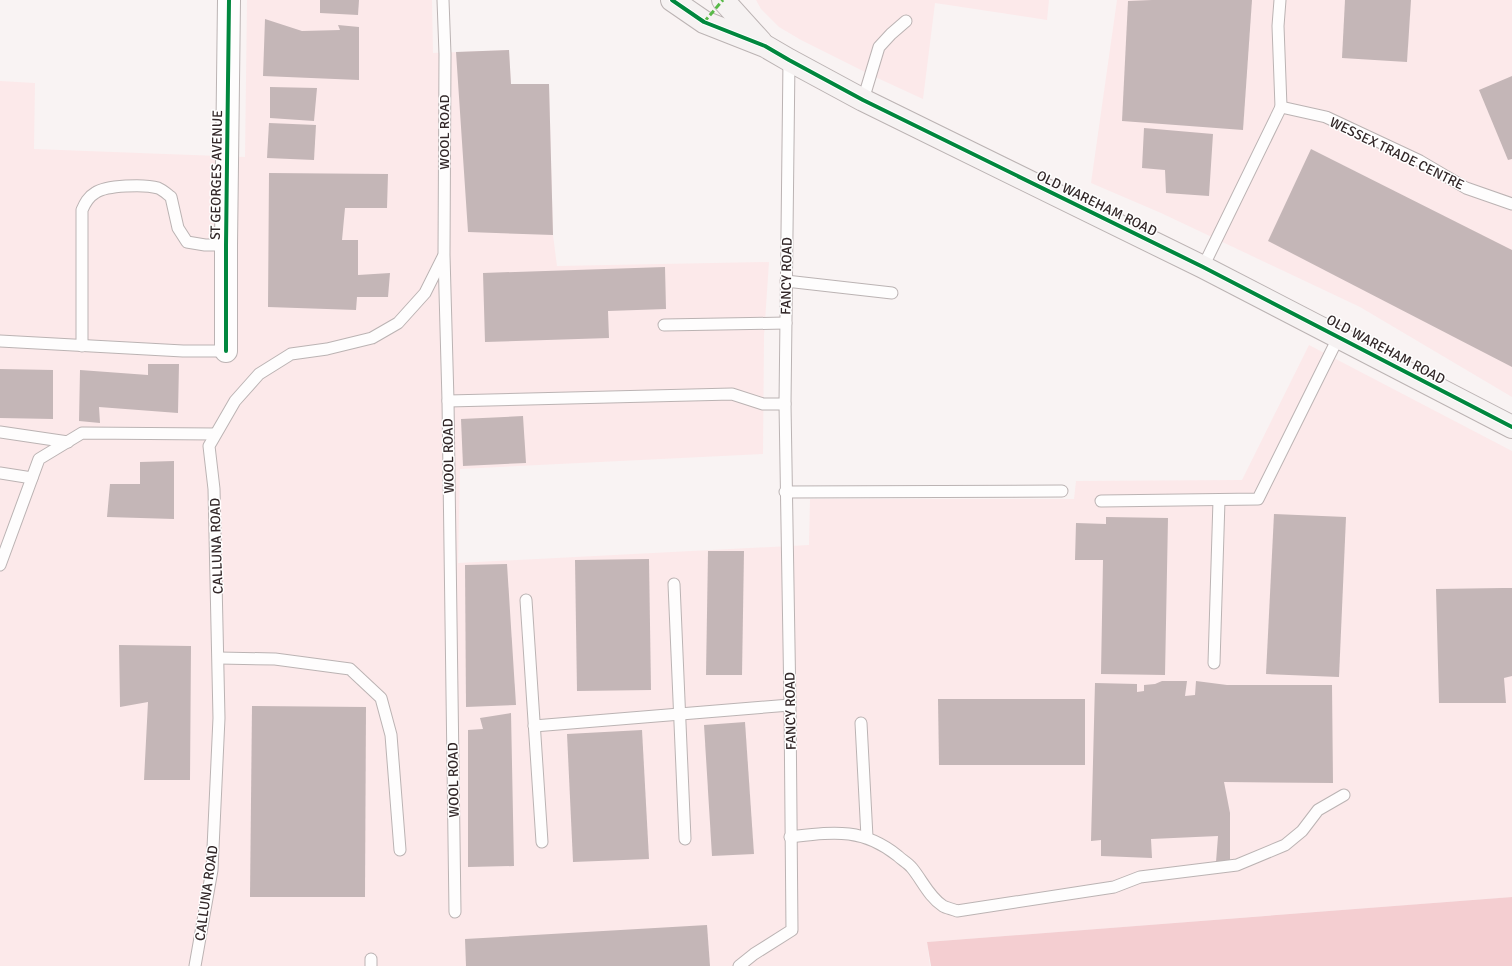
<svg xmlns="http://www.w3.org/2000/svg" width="1512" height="966" font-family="Signika,sans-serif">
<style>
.built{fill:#fce9ea}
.green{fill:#f4ced1}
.building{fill:#c4b6b7}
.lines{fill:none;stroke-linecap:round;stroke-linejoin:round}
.lane-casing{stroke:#bbb3b3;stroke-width:13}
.street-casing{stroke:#bbb3b3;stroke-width:24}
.secondary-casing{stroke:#bbb3b3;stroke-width:24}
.lane{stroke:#fefdfd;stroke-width:11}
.street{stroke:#fefdfd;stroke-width:22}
.secondary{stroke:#f6f2f2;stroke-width:22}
.quiet{stroke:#58b947;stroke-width:3;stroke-dasharray:6 3;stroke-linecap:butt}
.cycleway-casing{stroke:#fff;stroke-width:6}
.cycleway{stroke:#00873e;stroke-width:4}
.labels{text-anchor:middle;stroke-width:3;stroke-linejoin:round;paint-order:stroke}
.street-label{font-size:14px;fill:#332829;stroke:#fff}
</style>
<rect width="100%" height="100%" fill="#f9f3f3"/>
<g class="built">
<path d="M247 0H432L433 53 509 50 511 84H549L553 235 557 266 769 262 764 336 763 454 460 469 458 563 809 545 810 499H1074L1076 481 1242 480 1309 345 1512 451V897L927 942 930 966H0V81L35 83 34 149 245 157Z"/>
<path d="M756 0H1049L1047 20 935 3 923 99 871 75 801 40 779 27 761 9Z"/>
<path d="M1117 0H1512V397L1360 307 1161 213 1091 183Z"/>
</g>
<path class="green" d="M1512 897V966H931L927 942Z"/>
<g class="building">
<path d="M320 0H359L358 15 320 13Z"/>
<path d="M1152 0H1252L1243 130 1122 121 1128 1Z"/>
<path d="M1345 0H1411L1407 62 1342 58Z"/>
<path d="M265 19 302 31 340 30 338 25 359 27V80L263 76Z"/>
<path d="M509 50 511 84H549L553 235 468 232 456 52Z"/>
<path d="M1512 76V159L1508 160 1479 90Z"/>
<path d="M270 87 317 88 314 121 270 118Z"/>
<path d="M269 123 316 125 314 160 267 158Z"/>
<path d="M1144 128 1213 134 1209 196 1166 193 1165 170 1142 168Z"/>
<path d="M1311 149 1512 250V367L1268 241Z"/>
<path d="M269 173 388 174 387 208H345L342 240H358V275L390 273 388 297H357L356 310 268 307Z"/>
<path d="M665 267 666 309 608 311 609 338 485 342 483 273Z"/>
<path d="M148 364H179L178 413 99 407 100 423 79 421 80 370 148 375Z"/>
<path d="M0 369 53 370V419L0 418Z"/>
<path d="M523 416 526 463 463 466 461 419Z"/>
<path d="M174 461V519L107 517 110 484H140V462Z"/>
<path d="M1274 514 1346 517 1339 677 1266 674Z"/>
<path d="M1106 517 1168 518 1165 675 1101 674 1103 560H1075L1076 523 1106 524Z"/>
<path d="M708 551H744L742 675H706Z"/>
<path d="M649 559 651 690 577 691 575 560Z"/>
<path d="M507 564 516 705 466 707 465 565Z"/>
<path d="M1503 588H1512V676L1504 678 1506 703H1439L1436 589Z"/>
<path d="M119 645 191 646 190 780H144L148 702 120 707Z"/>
<path d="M1162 681H1187L1185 696 1195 695 1196 681 1227 685H1332L1333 783 1224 782 1230 813V862H1216L1218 836 1151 839 1152 858 1101 856V840L1091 841 1095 683 1137 684V692L1144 691V685L1155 684Z"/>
<path d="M938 699H1085V765H939Z"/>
<path d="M252 706 366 707 365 897H250Z"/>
<path d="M511 713 514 866 468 867V730L483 729 480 718Z"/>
<path d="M745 722 754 854 712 856 704 725Z"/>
<path d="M642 730 649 859 573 862 567 734Z"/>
<path d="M707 925 710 966H466L465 939Z"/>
</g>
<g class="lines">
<g class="lane-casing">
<g id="lane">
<path d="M443 0 445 54 444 255 448 401 455 912"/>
<path d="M1280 0 1278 26 1281 107"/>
<path d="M863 100 879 47 891 34 906 21"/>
<path d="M1203 267 1281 107 1326 117 1420 161 1466 188 1512 204"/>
<path d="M786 281 892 293"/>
<path d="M664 325 786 323"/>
<path d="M0 341 183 351H226"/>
<path d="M82 346V210C85 203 88 197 95 193 106 185 145 184 158 188 163 190 167 194 171 197L178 228 187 242 205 245H226"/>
<path d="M448 401 732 394 763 404H785"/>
<path d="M0 432 68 442"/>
<path d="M0 473 32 478"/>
<path d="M785 492 1062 491"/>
<path d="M1101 501 1258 499 1339 336"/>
<path d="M0 565 39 459 82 433 215 434"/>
<path d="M674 584 685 839"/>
<path d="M526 600 542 842"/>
<path d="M219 658 275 659 350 669 381 698 391 735 400 850"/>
<path d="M1214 663 1219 500"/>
<path d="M861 723 867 837"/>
<path d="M534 726 790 705"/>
<path d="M790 837C833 832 862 827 898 856 902 860 908 863 912 868 922 880 929 897 943 906 946 908 953 909 957 911L1114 887 1140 877 1237 865 1285 845 1302 831 1318 810 1344 795"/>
<path d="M195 966 212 870 219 718 214 489 209 446 235 401 259 374 291 354 327 349 372 338 398 323 425 293 443 257"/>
<path d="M371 966V959"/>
<path d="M739 966 754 954 792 930 790 705 785 404 789 60"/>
</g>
</g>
<g class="street-casing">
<path id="street" d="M226 351V245L229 0"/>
</g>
<g class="secondary-casing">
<g id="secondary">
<path d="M672 0 704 22 765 46 789 60 863 100 1203 267 1512 427"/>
<path d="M723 0 761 42"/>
</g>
</g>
<use href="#lane" class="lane"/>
<use href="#street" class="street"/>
<use href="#secondary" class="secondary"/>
<path class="quiet" d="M704 22 723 0"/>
<g class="cycleway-casing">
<g id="cycleway">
<path d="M672 0 704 22 765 46 789 60 863 100 1203 267 1512 427"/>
<path d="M226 351V245L229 0"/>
</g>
</g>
<use href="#cycleway" class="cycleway"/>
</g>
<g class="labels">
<g class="street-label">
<text transform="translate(444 132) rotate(-90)" y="5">WOOL ROAD</text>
<text transform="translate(1397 153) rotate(26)" y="5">WESSEX TRADE CENTRE</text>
<text transform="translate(216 175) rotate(-89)" y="5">ST GEORGES AVENUE</text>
<text transform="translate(1097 203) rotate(26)" y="5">OLD WAREHAM ROAD</text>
<text transform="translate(786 276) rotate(-89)" y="5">FANCY ROAD</text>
<text transform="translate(1386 349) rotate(28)" y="5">OLD WAREHAM ROAD</text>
<text transform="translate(448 456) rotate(-91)" y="5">WOOL ROAD</text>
<text transform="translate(216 546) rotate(-92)" y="5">CALLUNA ROAD</text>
<text transform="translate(790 711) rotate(-91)" y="5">FANCY ROAD</text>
<text transform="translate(453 780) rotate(-91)" y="5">WOOL ROAD</text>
<text transform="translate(206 893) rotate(-82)" y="5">CALLUNA ROAD</text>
</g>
</g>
</svg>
